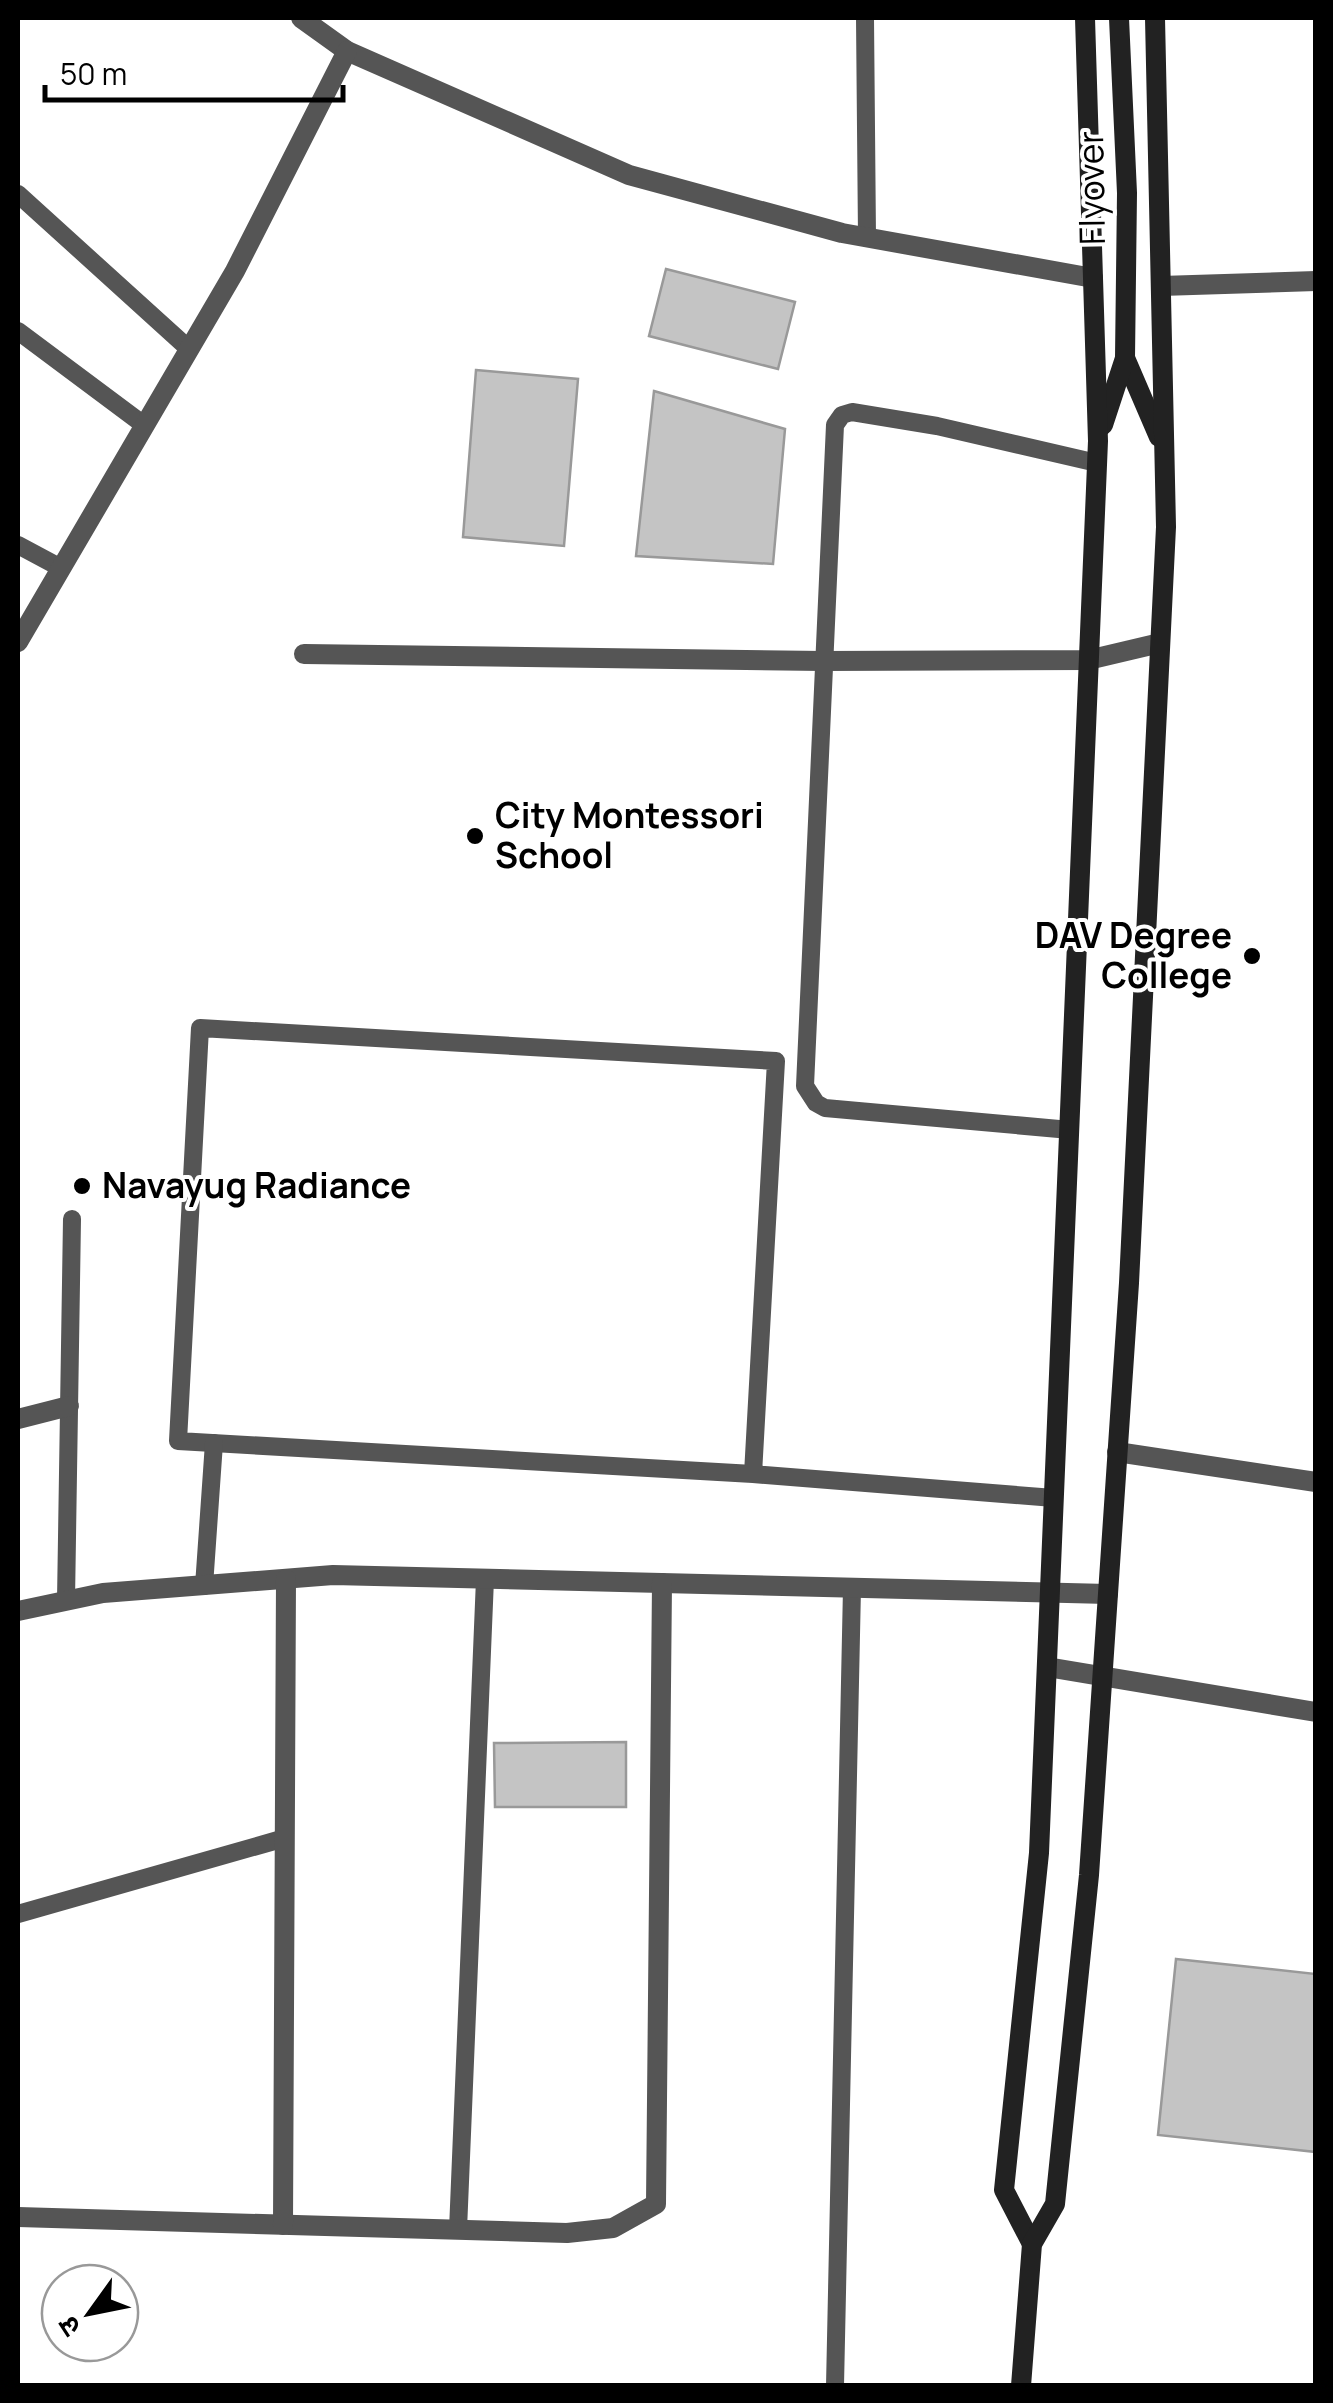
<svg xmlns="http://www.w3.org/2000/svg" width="1333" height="2403" font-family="Manrope,'Noto Sans Devanagari',sans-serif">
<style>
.building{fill:#c4c4c4;stroke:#999;stroke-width:2.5}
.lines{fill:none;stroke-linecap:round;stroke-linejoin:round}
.lane{stroke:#555;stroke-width:18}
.street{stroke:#555;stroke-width:20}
.secondary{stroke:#222;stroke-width:20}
.poi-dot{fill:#000;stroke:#fff;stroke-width:4}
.labels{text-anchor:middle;stroke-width:8;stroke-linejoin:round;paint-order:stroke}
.street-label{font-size:35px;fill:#000;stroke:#fff}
.poi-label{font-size:35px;font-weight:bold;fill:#000;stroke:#fff;text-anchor:start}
</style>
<rect width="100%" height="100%" fill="#fff"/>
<g class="building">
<path d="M666 269 795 302 778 369 649 336Z"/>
<path d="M476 370 578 379 564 546 463 537Z"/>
<path d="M654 391 785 429 773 564 636 556Z"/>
<path d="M626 1742V1807H495L494 1743Z"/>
<path d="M1176 1959 1316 1974V2152L1158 2135Z"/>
</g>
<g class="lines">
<g class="lane">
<path d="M865 18 867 238"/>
<path d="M18 194 189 349"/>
<path d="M18 331 144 425"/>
<path d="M18 545 61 568"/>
<path d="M1070 1130 825 1108 816 1103 805 1086 835 425 842 415 852 412 937 426 1097 463"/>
<path d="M753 1474 776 1061 200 1028 178 1441 753 1474 1054 1498"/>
<path d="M204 1586 214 1443"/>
<path d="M66 1601 72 1219"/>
<path d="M18 1914 285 1838"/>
<path d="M458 2230 485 1579"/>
<path d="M835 2386 852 1588"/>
</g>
<g class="street">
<path d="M301 18 347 51 629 175 842 233 1093 278"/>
<path d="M1161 286 1316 281"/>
<path d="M18 642 235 271 347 51"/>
<path d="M304 654 823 661 1088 660 1160 643"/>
<path d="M18 1419 69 1406"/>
<path d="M1117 1452 1316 1482"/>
<path d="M18 1611 103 1593 333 1575 1108 1594"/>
<path d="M1047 1667 1316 1712"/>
<path d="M18 2217 567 2233 613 2228 656 2204 662 1583"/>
<path d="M283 2225 286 1579"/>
</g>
<g class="secondary">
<path d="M1125 358 1159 437"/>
<path d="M1103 425 1125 358 1127 193 1119 18"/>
<path d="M1032 2244 1004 2190 1039 1853 1098 441 1085 18"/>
<path d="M1021 2386 1032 2244 1055 2204 1089 1875 1129 1283 1166 527 1155 18"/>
</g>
</g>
<g class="poi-dot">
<circle cx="475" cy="836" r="10"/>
<circle cx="1252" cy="956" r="10"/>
<circle cx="82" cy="1186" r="10"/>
</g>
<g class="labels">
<g class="street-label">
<text transform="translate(1092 188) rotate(-91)" y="12">Flyover</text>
</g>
<g class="poi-label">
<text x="495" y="828">City Montessori<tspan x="495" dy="40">School</tspan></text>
<text x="1232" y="948" text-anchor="end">DAV Degree<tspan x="1232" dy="40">College</tspan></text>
<text x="102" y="1198">Navayug Radiance</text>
</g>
</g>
<rect width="1333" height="2403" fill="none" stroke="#000000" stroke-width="40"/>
<g transform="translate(90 2313) rotate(237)"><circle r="48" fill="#ffffff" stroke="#999999" stroke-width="2.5"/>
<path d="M0-8L18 38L0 25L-18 38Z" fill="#000000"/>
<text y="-15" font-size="28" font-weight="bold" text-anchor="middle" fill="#000000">उ</text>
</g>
<path d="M45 85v15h298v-15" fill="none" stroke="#000000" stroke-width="5"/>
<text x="60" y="85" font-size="30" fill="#000000" stroke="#ffffff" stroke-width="8" paint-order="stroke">50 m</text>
</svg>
